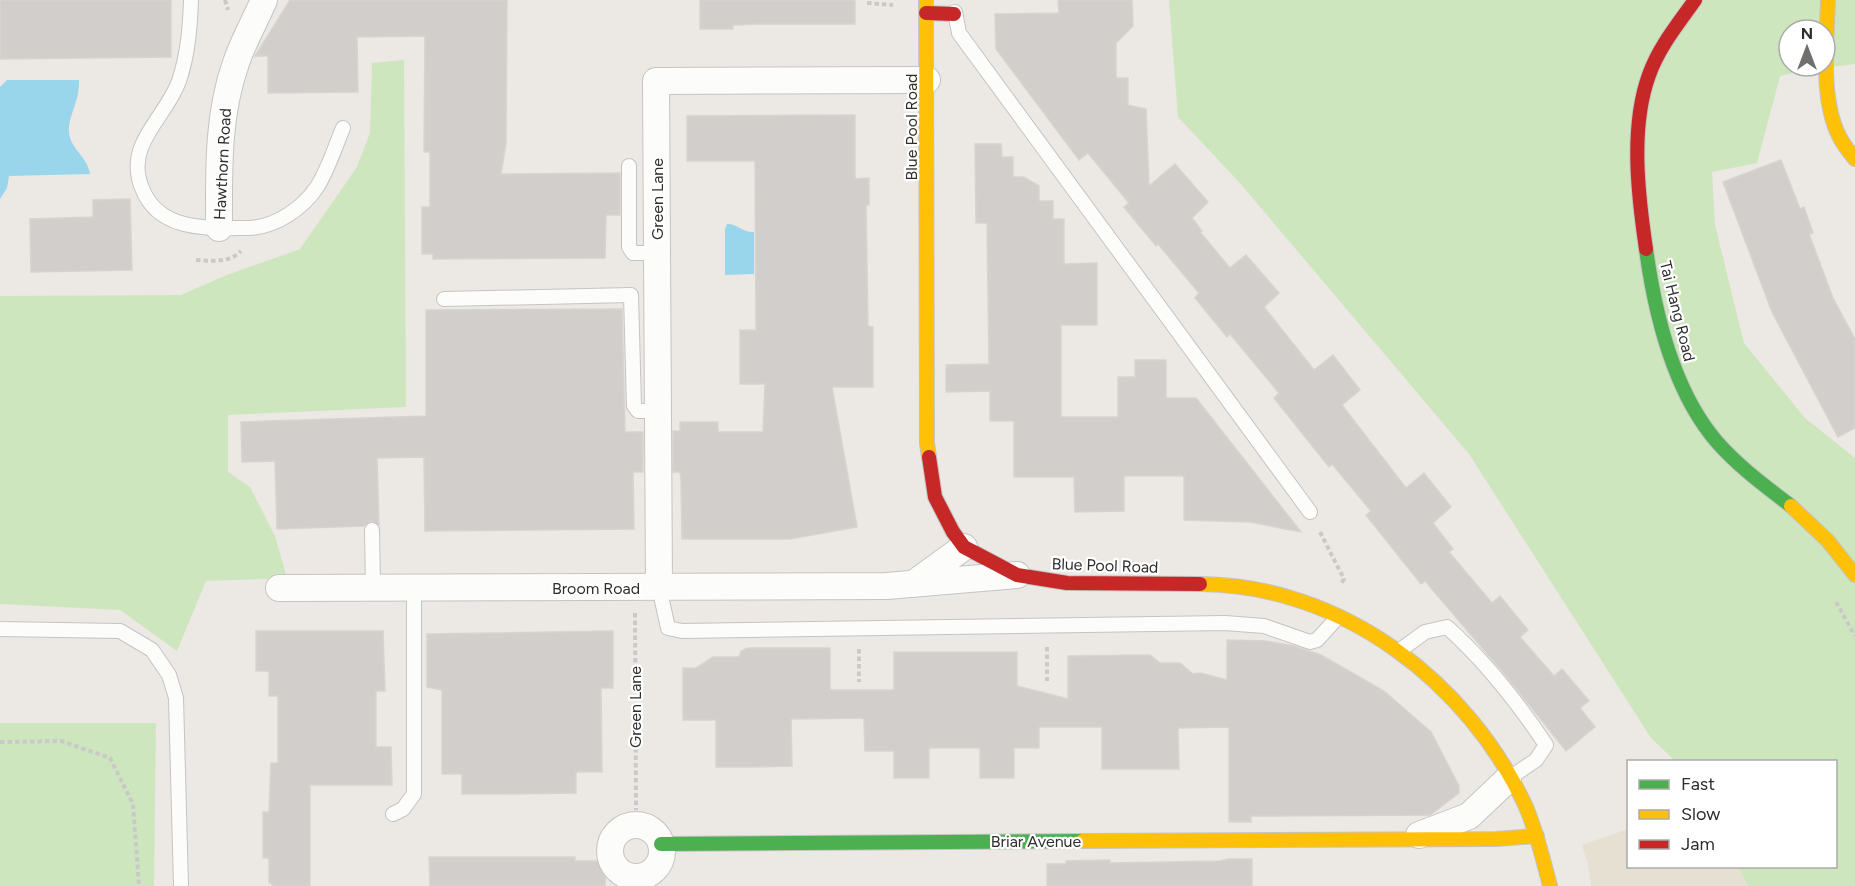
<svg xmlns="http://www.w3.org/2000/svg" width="1855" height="886" font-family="Figtree,sans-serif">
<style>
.education{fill:#e6e0d3}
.green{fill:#cee6be;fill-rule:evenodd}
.water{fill:#99d6ec}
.building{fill:#d1cecb;stroke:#d7d4d0;stroke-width:1.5}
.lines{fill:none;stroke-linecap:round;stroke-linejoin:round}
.lane-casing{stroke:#c5c4c5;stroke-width:16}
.street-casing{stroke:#c5c4c5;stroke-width:28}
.fast-casing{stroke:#c5c4c5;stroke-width:16}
.slow-casing{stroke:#c5c4c5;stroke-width:16}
.jam-casing{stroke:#c5c4c5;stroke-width:16}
.path{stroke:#c9c9c8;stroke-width:4;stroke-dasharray:4.5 3;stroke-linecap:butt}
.lane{stroke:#fcfcfb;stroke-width:14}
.street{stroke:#fcfcfb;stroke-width:26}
.fast{stroke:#4caf50;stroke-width:14}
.slow{stroke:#ffc107;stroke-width:14}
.jam{stroke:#c62828;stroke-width:14}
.labels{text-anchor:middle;stroke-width:4.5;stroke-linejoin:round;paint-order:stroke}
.street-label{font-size:16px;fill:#2e2e2e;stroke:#fff}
</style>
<rect width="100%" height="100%" fill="#ece8e4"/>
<path class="education" d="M1628 829V866L1754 867 1762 886H1591L1588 864 1582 845Z"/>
<g class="green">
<path d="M1169 0H1855V64L1806 70 1780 76 1757 163 1712 172 1715 225 1744 343 1805 418 1855 458V886H1748L1738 867 1836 866V762L1675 761 1651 738 1469 454 1239 182 1178 117ZM1789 30H1825V66H1789Z"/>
<path d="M404 60 406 407 228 415V472L250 487 275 536 287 578 206 581 177 651 120 610 0 604V296L181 295 227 275 300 249 357 167 370 133 372 63Z"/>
<path d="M0 723H156L154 886H0Z"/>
</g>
<g class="water">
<path d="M7 80H79C80 101 68 116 69 132 70 149 88 157 90 174L9 176 7 188 0 199V87Z"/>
<path d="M727 224C738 224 741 232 754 232V274L725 275V229Z"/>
</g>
<g class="building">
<path d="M0 0H171V57L0 59Z"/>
<path d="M290 0H507L506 143 501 174 620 173V215H606L605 258 433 259V254H422V207H430V152H424L425 36 357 37 358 92 268 93V56H255Z"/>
<path d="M700 0H855V24H755L733 25V29H700Z"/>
<path d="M1058 0H1132L1133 26 1116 43V78H1128V105L1146 109 1149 186 1175 164 1208 202 1192 218 1202 231 1200 232 1230 268 1246 255 1279 293 1264 307 1314 370 1333 355 1360 390 1342 405 1406 488 1424 473 1451 507 1433 523 1453 549 1449 552 1492 603 1500 596 1528 630 1520 637 1554 676 1562 669 1589 701 1580 708 1595 727 1566 751 1507 677 1425 581 1421 584 1366 515 1371 511 1332 464 1329 467 1274 398 1279 393 1230 334 1227 337 1195 298 1199 293 1158 244 1156 246 1124 207 1129 203 1088 153 1079 160 996 49 995 14 1059 13Z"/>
<path d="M855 115V179L869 178V205H866L868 326 873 327V387H832L857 527 790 539H682L681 479 680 472H673V431H680V422H718V432H763L765 384H740V330H756L755 161H687V116Z"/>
<path d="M975 144H1001L1002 157H1013V177H1024L1039 186V201H1053V219H1064V264L1097 263V325H1061V417H1118V377H1135V360H1166V398H1196L1301 532 1250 522 1184 520V476H1124V511L1075 512 1074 477H1014V421H990V391L946 392V365L989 364 987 223H976Z"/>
<path d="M1781 160 1800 209 1804 207 1813 233 1809 234 1833 298 1855 339V428L1838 437 1772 312 1723 182Z"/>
<path d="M130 199 132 270 31 272 30 219 93 217V200Z"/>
<path d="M622 309 625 432H643V472H633L634 529 425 531 424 457 377 458 379 525 371 521 364 526 277 529 275 461 242 462 241 422 426 416V310Z"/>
<path d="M256 631H383L385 691H376V747H391L392 785H310V886H272V883H269V858H263V812H269L271 763H278V696H269V671H256Z"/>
<path d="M613 631V688H601L602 772H576V793L511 794H462V774H442V690L427 687V634Z"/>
<path d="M1227 640 1266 641 1294 646 1321 655 1384 691 1431 732 1459 786V793L1430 815 1251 816V822H1229V727L1178 728 1179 769H1102V727H1039V748H1014V778H980V748H929V778H894V751H865L864 718 791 719 792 766 753 767H716V720H683V668H696L713 657H739L741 651 748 648H830V690H894V652H1017V686L1068 699V656L1150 655 1160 663H1180L1193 674 1201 673 1227 680Z"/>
<path d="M429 857H575V861H606L605 886H430Z"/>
<path d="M1229 859H1252V886H1047V864H1066V861L1110 860V863L1220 861Z"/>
</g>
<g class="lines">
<g class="lane-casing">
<g id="lane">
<path d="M191 0C190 28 188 54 179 81 170 106 150 124 141 148 136 161 137 176 142 188 159 233 211 228 249 228 276 227 303 208 317 187 328 170 335 147 343 128"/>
<path d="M955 12 959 33 1310 512"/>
<path d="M629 166V247L633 253H657"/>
<path d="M444 299 631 295 634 406 638 411H658"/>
<path d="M372 530 373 589"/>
<path d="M659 587 668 628 682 631 1225 623 1264 626 1310 642 1317 640 1338 617"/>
<path d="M0 629 120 631 152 650 169 675 176 698 181 886"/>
<path d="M1399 651 1425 632 1447 627C1485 661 1518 703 1546 745L1536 760 1508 779"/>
<path d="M393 814 403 809 414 794V589"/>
<path d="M636 877V886"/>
</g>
</g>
<g class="street-casing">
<g id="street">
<path d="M219 228C219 173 217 116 236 63 243 42 255 21 264 0"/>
<path d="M913 584 964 547"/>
<path d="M659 587 656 81 927 80"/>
<path d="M279 588 887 586 1017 575"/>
<circle cx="636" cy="851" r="26"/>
<path d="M1419 835 1469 816 1508 779"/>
</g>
</g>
<g class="fast-casing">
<g id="fast">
<path d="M1646 249C1655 315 1673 391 1717 442 1739 467 1765 486 1791 506"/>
<path d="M661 844 1083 841"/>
</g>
</g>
<g class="slow-casing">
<g id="slow">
<path d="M926 0 927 443 929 457"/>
<path d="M1828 0C1827 41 1820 98 1839 136 1843 144 1849 152 1855 159"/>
<path d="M1791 506 1828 541 1855 575"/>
<path d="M1200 584C1341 585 1468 681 1526 807 1537 833 1543 859 1550 886"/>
<path d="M1083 841 1496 839 1537 836"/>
</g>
</g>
<g class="jam-casing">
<g id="jam">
<path d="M926 13 954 14"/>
<path d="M1646 249C1638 195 1630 127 1649 75 1659 47 1678 24 1695 0"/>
<path d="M929 457 935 497 953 532 964 547 1017 575 1067 583 1200 584"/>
</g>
</g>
<g class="path">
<path d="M225 0 228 10"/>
<path d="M867 3 893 5"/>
<path d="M196 260C213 261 229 263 241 251"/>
<path d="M1320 532 1344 579 1341 584"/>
<path d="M1836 602 1855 636"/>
<path d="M635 613 636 810"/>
<path d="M1047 647V681"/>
<path d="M859 649V682"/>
<path d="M0 742 61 741 110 758 133 804 139 886"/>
</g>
<use href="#lane" class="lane"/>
<use href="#street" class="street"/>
<use href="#fast" class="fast"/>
<use href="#slow" class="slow"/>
<use href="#jam" class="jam"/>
</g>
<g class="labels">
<g class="street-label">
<text transform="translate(911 127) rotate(-90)" y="6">Blue Pool Road</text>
<text transform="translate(222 164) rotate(-87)" y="6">Hawthorn Road</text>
<text transform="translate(657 199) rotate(-90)" y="6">Green Lane</text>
<text transform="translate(1678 311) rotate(76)" y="6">Tai Hang Road</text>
<text transform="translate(1105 565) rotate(2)" y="6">Blue Pool Road</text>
<text x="596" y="594">Broom Road</text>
<text transform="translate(635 707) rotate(-90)" y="6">Green Lane</text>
<text x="1036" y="847">Briar Avenue</text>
</g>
</g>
<rect x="1627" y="760" width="210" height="108" fill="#ffffff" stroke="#ababab" stroke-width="1.5"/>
<rect x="1639" y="780" width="30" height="9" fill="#4caf50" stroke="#ababab" stroke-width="1.5"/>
<text x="1681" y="790" font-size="18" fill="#2e2e2e">Fast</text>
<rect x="1639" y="810" width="30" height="9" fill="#ffc107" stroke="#ababab" stroke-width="1.5"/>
<text x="1681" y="820" font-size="18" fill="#2e2e2e">Slow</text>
<rect x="1639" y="840" width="30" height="9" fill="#c62828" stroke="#ababab" stroke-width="1.5"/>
<text x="1681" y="850" font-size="18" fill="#2e2e2e">Jam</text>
<g transform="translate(1807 48)"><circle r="28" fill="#ffffff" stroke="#ababab" stroke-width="1.5"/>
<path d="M0-4.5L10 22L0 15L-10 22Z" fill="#706f6e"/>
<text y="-9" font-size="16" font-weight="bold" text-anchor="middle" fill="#2e2e2e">N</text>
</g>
</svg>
